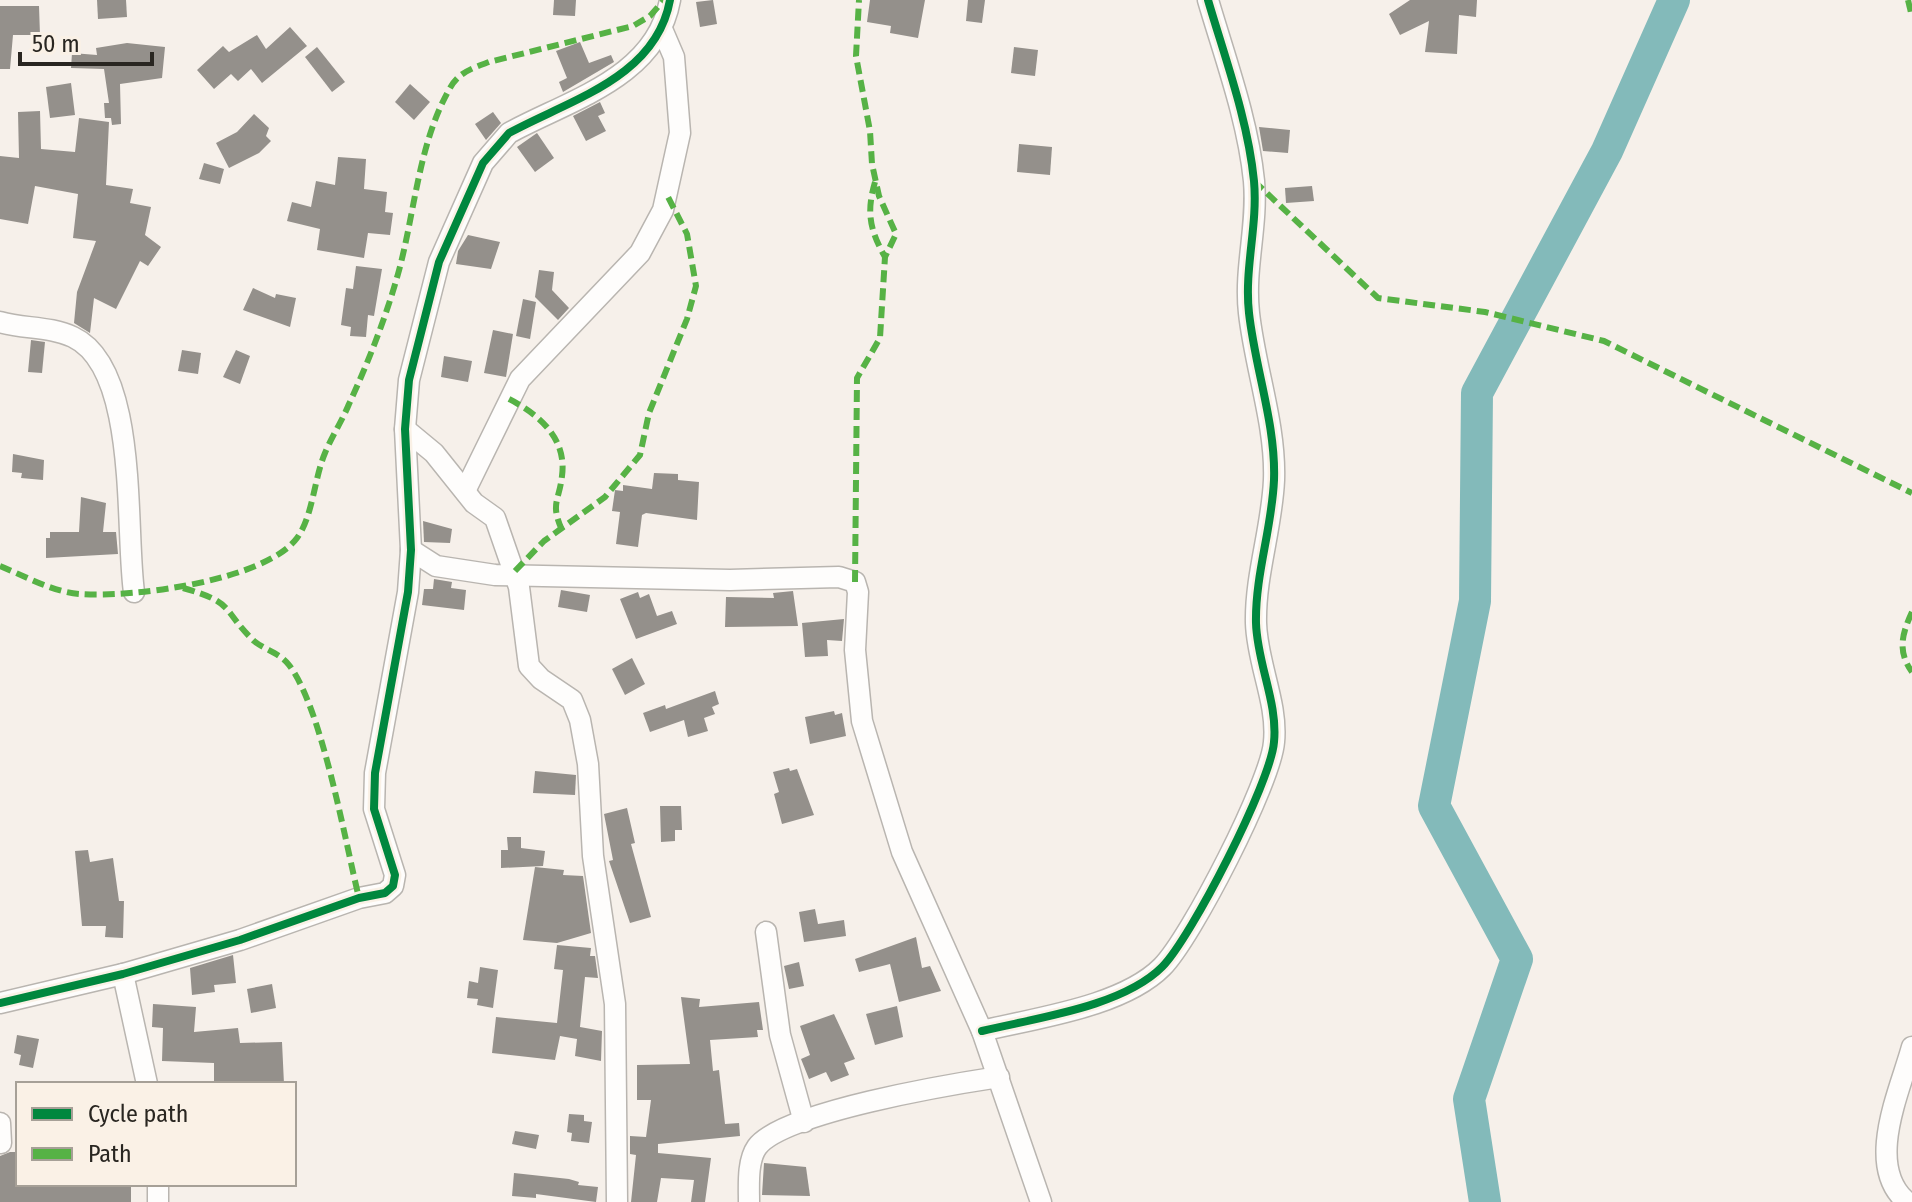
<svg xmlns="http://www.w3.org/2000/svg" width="1912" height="1202" font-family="'Fira Sans Condensed',sans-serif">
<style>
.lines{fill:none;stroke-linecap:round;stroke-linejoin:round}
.river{stroke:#83baba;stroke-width:32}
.building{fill:#94908b}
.minor-casing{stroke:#b9b5b0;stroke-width:23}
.minor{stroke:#fefdfc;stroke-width:20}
.quiet{stroke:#56b245;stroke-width:6;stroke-dasharray:12 6;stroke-linecap:butt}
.cycleway-casing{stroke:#faf1e6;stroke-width:13}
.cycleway{stroke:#00873e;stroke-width:8}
</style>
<rect width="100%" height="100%" fill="#f6f0ea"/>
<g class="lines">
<path class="river" d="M1485 1202 1469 1099 1517 959 1434 806 1475 601 1477 393 1607 151 1674 0"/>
</g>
<g class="building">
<path d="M97 0H126L127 17 98 19Z"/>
<path d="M554 0H576L575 16 553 15Z"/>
<path d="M713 0 717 24 700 27 696 2Z"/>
<path d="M870 0H925L918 38 890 33 891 26 867 22Z"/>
<path d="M968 0H985L982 23 966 21Z"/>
<path d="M1410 0H1477L1476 17 1459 15 1457 54 1425 52 1429 21 1400 35 1389 14Z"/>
<path d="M0 6H39L40 35H13L10 69H0Z"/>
<path d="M290 27 307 46 262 83 251 69 238 81 231 74 214 89 197 70 223 46 229 52 257 35 266 49Z"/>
<path d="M580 42 589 63 611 55 614 62 563 92 559 82 567 78 556 51Z"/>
<path d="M127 43 165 47 162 78 120 84 121 124 112 125 111 118H105L104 103H109L104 69 71 68 72 53 97 55 96 48Z"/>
<path d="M317 47 345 82 332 92 305 57Z"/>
<path d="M1014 47 1038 50 1035 76 1011 73Z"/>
<path d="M71 83 75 115 50 118 46 87Z"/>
<path d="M410 84 430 102 414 120 395 102Z"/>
<path d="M600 102 605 113 598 116 606 131 586 141 573 116Z"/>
<path d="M40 111 41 149 75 152 79 118 109 122 106 185 133 189 130 203 151 207 145 235 161 247 148 266 140 261 116 309 94 298 90 333 74 323 77 292 96 241 73 238 78 194 35 186 28 224 0 219V156L19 158 18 112Z"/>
<path d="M493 112 501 123 486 140 475 124Z"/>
<path d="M254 114 269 128 266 136 271 141 259 153 229 168 216 143 237 132Z"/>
<path d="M1259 127 1290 130 1288 153 1263 151Z"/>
<path d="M537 133 554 158 535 172 517 147Z"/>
<path d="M1019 144 1052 147 1050 175 1017 172Z"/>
<path d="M338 157 366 159 364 189 387 192 385 212 393 213 390 235 368 233 364 258 317 250 320 229 287 221 292 202 311 207 316 181 335 185Z"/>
<path d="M204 163 224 169 220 184 199 179Z"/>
<path d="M1312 186 1314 201 1286 203 1285 188Z"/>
<path d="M468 235 500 242 491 269 456 264 458 251Z"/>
<path d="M356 266 382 269 374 316 368 315 366 337 350 336 351 327 341 325 346 288 353 289Z"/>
<path d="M539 270 554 272 552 290 569 308 558 320 535 297Z"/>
<path d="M253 288 275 298 276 294 296 298 290 327 243 310Z"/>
<path d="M523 299 536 302 530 339 516 336Z"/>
<path d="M493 330 513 334 506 377 484 373Z"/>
<path d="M31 340 45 342 42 373 28 372Z"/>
<path d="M182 350 201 353 198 374 178 371Z"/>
<path d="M236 350 250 356 240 384 223 377Z"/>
<path d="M444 356 472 361 468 382 441 377Z"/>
<path d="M13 454 44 460 43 480 21 478 22 473 12 472Z"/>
<path d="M654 473 678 474V480L699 482 697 520 646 513 642 515 638 547 616 544 620 512 612 511 615 490 623 491V485L652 489Z"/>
<path d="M81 497 106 503 103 532H116L118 554 46 558V538H50V532H79Z"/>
<path d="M423 521 452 529 450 543 424 542Z"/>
<path d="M434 579 452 582 451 588 466 590 464 610 422 605 424 589H433Z"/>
<path d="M561 590 590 595 587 612 558 607Z"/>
<path d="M793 591 798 626 725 627 726 597 774 598 773 593Z"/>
<path d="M638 592 640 598 649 594 657 616 672 611 677 624 636 639 620 599Z"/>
<path d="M844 619 842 641 827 640 828 656 805 657 802 623Z"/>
<path d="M632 658 645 684 625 695 612 669Z"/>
<path d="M715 691 719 704 712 707 715 714 704 718 708 731 688 737 684 720 650 732 643 713 665 705 666 709Z"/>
<path d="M834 711 835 715 842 713 846 736 810 744 805 717Z"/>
<path d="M789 768 790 771 797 769 814 815 782 824 774 794 779 792 773 772Z"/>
<path d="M535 771 576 775 575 795 533 793Z"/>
<path d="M660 806H681L682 830H675V841L661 842Z"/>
<path d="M627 808 635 843 631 844 651 917 630 923 609 861 613 860 604 814Z"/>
<path d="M507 837H521V848L545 851 543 866 501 868V850H508Z"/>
<path d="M88 850 90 862 113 858 119 901H124L123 938 105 937 106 926H82L75 851Z"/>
<path d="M535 867 564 870 563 875 583 876 591 933 557 943 523 940Z"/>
<path d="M815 909 818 924 844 920 846 936 804 942 799 912Z"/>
<path d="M916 937 922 968 930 966 941 991 899 1002 890 964 859 972 855 959Z"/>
<path d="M557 945 591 948 590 956H595L598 978 585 977 580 1027 602 1031 601 1061 575 1056 577 1039 560 1036 555 1060 492 1053 496 1017 557 1023 563 970 554 969Z"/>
<path d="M233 955 236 983 214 985 215 992 192 995 190 968Z"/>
<path d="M799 962 804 986 789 989 784 966Z"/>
<path d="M480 967 498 970 493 1008 477 1005 478 999 467 998 469 981 478 983Z"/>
<path d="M272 984 276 1008 251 1013 247 989Z"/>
<path d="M681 997 700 999 699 1007 759 1002 763 1030H757L758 1037 710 1040 713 1071 719 1070 725 1124 739 1123 740 1136 658 1144V1153L711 1158 705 1202H691L694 1180 661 1178 657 1202H631L636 1155 630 1154V1136L646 1137 651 1100H637V1065L690 1064Z"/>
<path d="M153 1004 196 1007 194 1032 238 1028 240 1043 282 1042 284 1084H214V1063L162 1061 163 1028 152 1027Z"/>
<path d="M897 1006 903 1037 875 1045 866 1014Z"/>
<path d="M834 1014 855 1059 844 1063 849 1075 831 1082 826 1072 809 1079 801 1059 810 1055 800 1026Z"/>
<path d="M17 1035 39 1039 33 1068 19 1065 21 1055 14 1053Z"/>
<path d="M569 1114 584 1115V1121L592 1122 589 1143 571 1141 572 1133 567 1132Z"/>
<path d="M515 1131 539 1135 536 1149 512 1144Z"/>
<path d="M10 1152H18V1184H131V1202H0V1156Z"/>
<path d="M764 1163 806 1167 810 1196 762 1195Z"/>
<path d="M514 1173 569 1179 579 1182 578 1185 598 1187 596 1202 536 1194V1198L512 1196Z"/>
</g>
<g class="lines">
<g class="minor-casing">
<g id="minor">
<path d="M0 322C23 329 50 326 73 337 139 368 125 529 134 592"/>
<path d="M405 429 434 453 474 503 495 518 519 587 529 666 541 679 572 700 580 720 588 764 593 856 615 1004 617 1202"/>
<path d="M465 491 520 379 640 253 663 210 680 133 674 57 662 29"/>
<path d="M411 550 436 566 495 575 730 580 839 577 855 582 858 592 855 650 862 721 902 852 982 1031 1041 1202"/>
<path d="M766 932 780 1035 804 1122"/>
<path d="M123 974 147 1084"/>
<path d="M0 1003 123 974 240 940 359 898 385 893 393 886 395 875 374 809 375 773 408 592 411 550 405 429 409 380 439 262 483 163 509 133C569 100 656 78 670 0"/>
<path d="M982 1031C1035 1018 1122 1007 1162 967 1191 938 1271 782 1274 742 1278 703 1257 663 1256 623 1255 575 1272 528 1274 480 1276 425 1255 368 1249 313 1244 268 1258 226 1254 181 1248 120 1225 58 1208 0"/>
<path d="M0 1123 1 1143"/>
<path d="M158 1184V1202"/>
<path d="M749 1202C749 1186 747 1161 757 1147 782 1112 953 1084 999 1077"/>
<path d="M1907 1202C1864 1166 1900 1091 1912 1047"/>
</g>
</g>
<use href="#minor" class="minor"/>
<g class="quiet">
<path d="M1908 0 1912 17"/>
<path d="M1254 181 1378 298 1485 312 1604 341 1912 493"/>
<path d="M875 182C866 213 870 230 885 257"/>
<path d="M509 399C540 415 567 439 562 476 559 502 550 503 562 530"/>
<path d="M0 566C25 576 52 592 80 594 131 598 265 581 297 538 313 516 314 479 325 453 332 436 342 421 349 404 368 363 386 317 398 274 415 213 418 144 450 88 459 72 473 68 489 62L633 26 650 16 664 0"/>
<path d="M515 571 544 541 605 497 640 455 649 413 687 319 696 286 687 234 668 197"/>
<path d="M855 582 857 378 880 338 885 257 896 234 879 196 872 164 870 131 856 56 859 0"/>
<path d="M183 588C236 603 221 609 254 641 265 650 280 653 289 665 322 708 345 841 359 898"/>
<path d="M1912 612C1902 634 1897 651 1912 672"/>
</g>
<g class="cycleway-casing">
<g id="cycleway">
<path d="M0 1003 123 974 240 940 359 898 385 893 393 886 395 875 374 809 375 773 408 592 411 550 405 429 409 380 439 262 483 163 509 133C569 100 656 78 670 0"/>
<path d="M982 1031C1035 1018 1122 1007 1162 967 1191 938 1271 782 1274 742 1278 703 1257 663 1256 623 1255 575 1272 528 1274 480 1276 425 1255 368 1249 313 1244 268 1258 226 1254 181 1248 120 1225 58 1208 0"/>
</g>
</g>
<use href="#cycleway" class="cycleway"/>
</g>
<rect x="16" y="1082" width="280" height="104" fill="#faf1e6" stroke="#a6a097" stroke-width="2"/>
<rect x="32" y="1108" width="40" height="12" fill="#00873e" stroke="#a6a097" stroke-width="2"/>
<text x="88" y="1122" font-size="24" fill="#292621">Cycle path</text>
<rect x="32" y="1148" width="40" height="12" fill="#56b245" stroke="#a6a097" stroke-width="2"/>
<text x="88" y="1162" font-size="24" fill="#292621">Path</text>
<path d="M20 52v12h132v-12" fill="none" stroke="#292621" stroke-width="4"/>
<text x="32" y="52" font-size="24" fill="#292621" stroke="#faf1e6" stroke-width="6" paint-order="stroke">50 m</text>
</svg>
